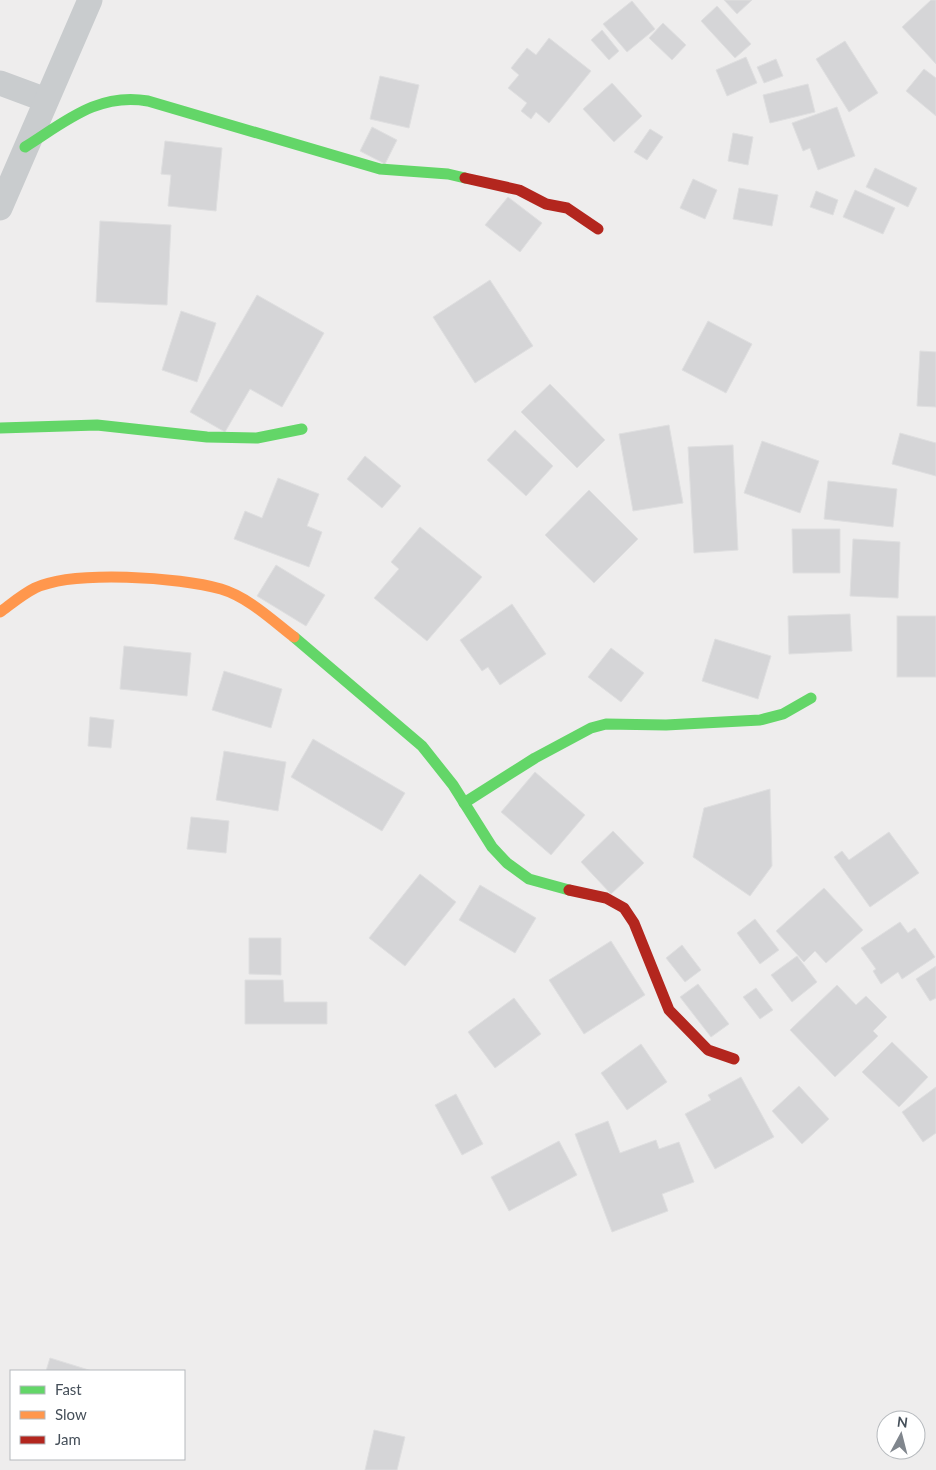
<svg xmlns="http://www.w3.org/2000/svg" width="936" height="1470" font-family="Lato,sans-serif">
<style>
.building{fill:#d5d5d7;stroke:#dfdfe0}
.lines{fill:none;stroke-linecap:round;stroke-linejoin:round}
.street{stroke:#c9ccce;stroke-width:25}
.fast{stroke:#63d668;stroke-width:11}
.slow{stroke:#ff974d;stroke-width:11}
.jam{stroke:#b3261e;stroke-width:11}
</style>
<rect width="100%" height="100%" fill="#eeeded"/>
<g class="building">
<path d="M724 0H752L737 14Z"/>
<path d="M931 0H936V64L902 27Z"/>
<path d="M632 1 655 29 627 52 603 24Z"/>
<path d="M717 6 751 44 735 58 701 21Z"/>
<path d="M663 23 686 45 672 60 649 38Z"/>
<path d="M602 30 619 51 609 60 591 40Z"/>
<path d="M549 38 591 71 549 123 536 112 531 119 521 111 527 103 508 88 519 75 511 68 527 48 536 55Z"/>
<path d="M845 41 878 93 849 112 816 59Z"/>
<path d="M746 57 757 83 727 96 716 70Z"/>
<path d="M776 59 783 76 764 83 757 67Z"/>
<path d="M924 69 936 78V116L906 91Z"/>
<path d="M380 76 419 85 409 128 370 119Z"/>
<path d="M612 83 642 116 614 142 583 109Z"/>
<path d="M808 84 815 112 770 123 763 95Z"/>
<path d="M837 107 855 156 818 170 810 148 803 151 792 123Z"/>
<path d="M372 127 397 140 385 164 360 151Z"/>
<path d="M650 129 663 137 647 160 634 152Z"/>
<path d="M733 133 753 137 748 165 728 161Z"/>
<path d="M165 141 222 148 216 211 168 206 171 175 161 174Z"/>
<path d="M875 168 917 188 908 207 866 187Z"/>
<path d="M693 179 717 190 705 219 680 208Z"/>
<path d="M739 188 778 195 772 226 733 219Z"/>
<path d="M855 190 895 208 883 234 843 217Z"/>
<path d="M816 191 838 200 833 215 810 207Z"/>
<path d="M508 197 542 223 520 252 485 225Z"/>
<path d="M100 221 171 225 167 305 96 302Z"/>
<path d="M490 280 533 346 475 383 433 317Z"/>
<path d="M257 295 324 333 282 407 250 389 225 432 190 412Z"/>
<path d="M181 311 216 323 197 382 162 370Z"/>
<path d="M708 321 752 344 726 393 682 370Z"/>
<path d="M920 351 936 352V407L917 406Z"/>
<path d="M550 384 605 440 577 468 521 412Z"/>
<path d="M669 425 683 503 633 511 619 434Z"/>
<path d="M515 430 553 466 526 496 487 460Z"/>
<path d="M900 433 936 443V476L892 464Z"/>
<path d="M762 441 819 461 800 513 744 493Z"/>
<path d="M733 445 738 550 694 553 688 447Z"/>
<path d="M365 456 401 486 382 508 347 479Z"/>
<path d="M278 478 319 494 307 526 322 532 309 567 234 539 245 511 262 518Z"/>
<path d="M828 481 897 489 893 527 824 519Z"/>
<path d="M589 490 638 539 594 583 545 535Z"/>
<path d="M420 527 482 577 427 641 374 598 399 569 391 562Z"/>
<path d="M792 529H840V573H793Z"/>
<path d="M853 539 900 542 898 598 850 596Z"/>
<path d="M276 565 325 595 306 626 257 596Z"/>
<path d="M512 604 546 654 500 685 488 667 482 671 460 640Z"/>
<path d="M850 614 852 651 789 654 788 616Z"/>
<rect x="897" y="616" width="39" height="61"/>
<path d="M715 639 771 656 758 699 702 681Z"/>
<path d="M124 646 191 653 187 696 120 689Z"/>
<path d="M611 648 644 673 621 702 588 677Z"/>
<path d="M224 671 282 689 271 728 212 710Z"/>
<path d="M90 717 114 720 111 748 88 746Z"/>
<path d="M313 739 405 793 382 831 291 777Z"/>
<path d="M224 751 286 762 278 811 216 800Z"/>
<path d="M535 772 585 815 551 855 501 812Z"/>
<path d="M770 789 772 866 750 896 693 857 704 808Z"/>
<path d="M191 817 229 821 226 853 187 849Z"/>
<path d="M613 831 644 863 611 894 581 862Z"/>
<path d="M889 832 919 873 870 907 834 857 842 851 849 860Z"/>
<path d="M420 874 456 902 405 966 369 938Z"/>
<path d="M480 885 536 918 515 953 459 920Z"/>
<path d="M824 888 863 930 826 963 815 951 804 962 776 931Z"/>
<path d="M755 919 779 950 760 964 737 933Z"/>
<path d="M900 922 908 933 915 928 935 957 902 979 898 972 881 984 873 971 876 969 861 948Z"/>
<path d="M249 938H281V975L249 974Z"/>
<path d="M611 941 645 995 584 1034 549 980Z"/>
<path d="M682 945 701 970 685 982 666 958Z"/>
<path d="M797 956 817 982 792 1002 771 975Z"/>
<path d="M936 966V998L930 1001 916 979Z"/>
<path d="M245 980H283L284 1002H327V1024H245Z"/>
<path d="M698 984 729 1024 711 1037 680 997Z"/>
<path d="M837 985 856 1005 866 996 887 1017 873 1031 878 1036 835 1077 790 1030Z"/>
<path d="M756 988 773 1010 760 1019 743 997Z"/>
<path d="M514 998 541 1034 495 1068 468 1032Z"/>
<path d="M892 1042 928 1077 899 1107 862 1072Z"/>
<path d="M641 1044 667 1082 627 1110 601 1073Z"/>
<path d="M741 1077 774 1137 715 1169 685 1114 711 1100 708 1095Z"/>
<path d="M799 1086 829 1119 802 1144 772 1111Z"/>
<path d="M936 1087V1133L923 1142 902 1112Z"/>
<path d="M456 1094 483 1144 462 1155 435 1105Z"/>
<path d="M608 1121 620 1153 656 1140 659 1149 679 1142 694 1182 662 1194 668 1211 612 1232 575 1134Z"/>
<path d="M559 1141 577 1175 509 1211 491 1177Z"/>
<path d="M50 1358 92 1371H46Z"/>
<path d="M374 1430 405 1437 397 1470H365Z"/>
</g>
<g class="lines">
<g class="street">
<path d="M0 83 46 100"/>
<path d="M0 208 90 0"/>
</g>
<g class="fast">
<path d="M25 147C65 122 98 92 148 101L380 169 448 174 465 178"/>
<path d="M0 428 97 425 207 437 257 438 302 429"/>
<path d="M294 637 422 746 453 785 492 847 507 863 529 879 569 890"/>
<path d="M464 803 535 758 591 728 606 724 666 725 760 720 783 714 811 698"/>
</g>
<path class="slow" d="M0 612C11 604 23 594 35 588 74 570 179 577 221 589 248 597 272 620 294 637"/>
<g class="jam">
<path d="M465 178 519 190 546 204 567 208 598 229"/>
<path d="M569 890 606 898 624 908 634 923 669 1010 708 1050 734 1059"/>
</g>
</g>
<rect x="10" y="1370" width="175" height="90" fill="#ffffff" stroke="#b5b9bd"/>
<rect x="20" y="1386" width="25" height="8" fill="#63d668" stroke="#b5b9bd"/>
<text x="55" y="1395" font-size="15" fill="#454f59">Fast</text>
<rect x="20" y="1411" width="25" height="8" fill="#ff974d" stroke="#b5b9bd"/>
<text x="55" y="1420" font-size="15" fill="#454f59">Slow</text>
<rect x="20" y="1436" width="25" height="8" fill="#b3261e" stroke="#b5b9bd"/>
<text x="55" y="1445" font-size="15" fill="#454f59">Jam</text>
<g transform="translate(901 1435) rotate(7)"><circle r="24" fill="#ffffff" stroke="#b5b9bd"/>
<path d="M0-4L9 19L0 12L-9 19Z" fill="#80868d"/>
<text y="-8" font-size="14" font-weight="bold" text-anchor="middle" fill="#454f59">N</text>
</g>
</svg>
